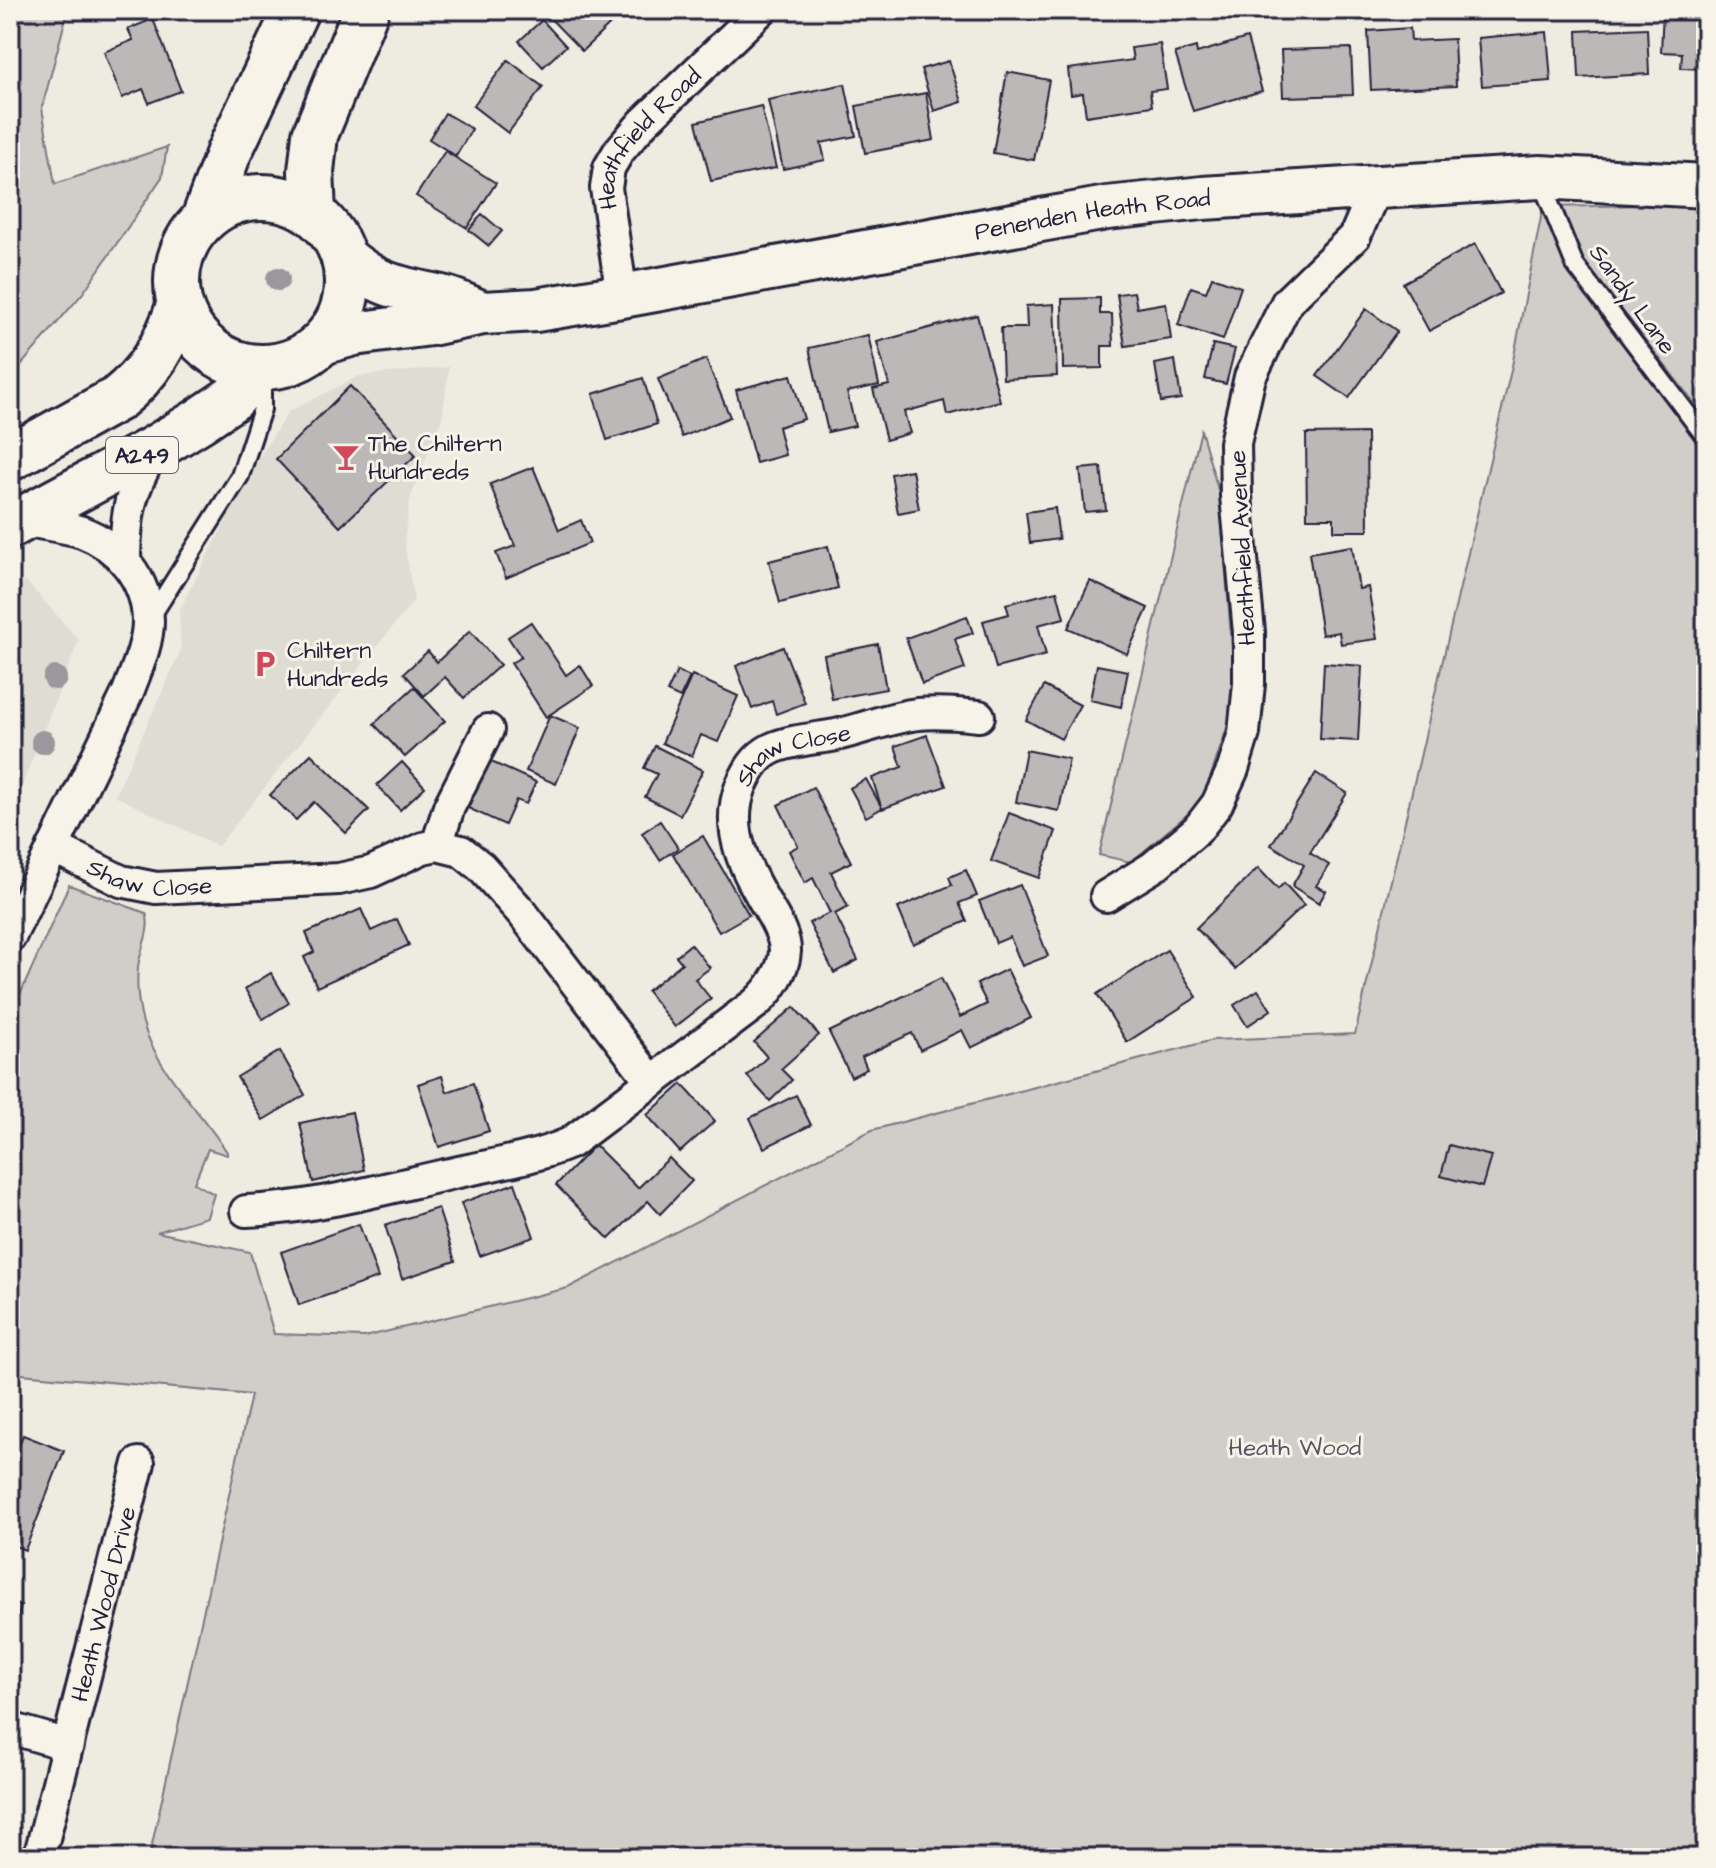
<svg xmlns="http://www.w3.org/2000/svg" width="1716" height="1868" font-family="'Architects Daughter',sans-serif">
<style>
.built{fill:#dfdcd4}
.green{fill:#d1cdc9;stroke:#7a7882;stroke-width:2}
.building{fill:#bbb8b7;stroke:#22223b;stroke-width:2}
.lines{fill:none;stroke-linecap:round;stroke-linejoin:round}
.lane-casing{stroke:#22223b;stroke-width:22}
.street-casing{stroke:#22223b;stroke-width:36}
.secondary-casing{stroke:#22223b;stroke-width:48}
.highway-casing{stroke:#22223b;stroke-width:50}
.lane{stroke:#f7f3e8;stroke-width:16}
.street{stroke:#f7f3e8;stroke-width:30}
.secondary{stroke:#f7f3e8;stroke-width:42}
.highway{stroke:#f7f3e8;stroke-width:44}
.tree{fill:#9b989d}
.labels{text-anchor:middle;stroke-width:6;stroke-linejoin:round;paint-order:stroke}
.shield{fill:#f7f3e8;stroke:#62616f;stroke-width:2}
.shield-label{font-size:22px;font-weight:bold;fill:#22223b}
.street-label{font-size:24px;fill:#22223b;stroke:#f7f3e8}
.poi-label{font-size:24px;fill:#22223b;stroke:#f7f3e8;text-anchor:start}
.park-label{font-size:24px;fill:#575566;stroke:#f7f3e8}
</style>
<rect width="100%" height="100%" fill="#eeebe1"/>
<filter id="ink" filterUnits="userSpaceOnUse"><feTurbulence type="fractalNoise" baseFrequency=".0125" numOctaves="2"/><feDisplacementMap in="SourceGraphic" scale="16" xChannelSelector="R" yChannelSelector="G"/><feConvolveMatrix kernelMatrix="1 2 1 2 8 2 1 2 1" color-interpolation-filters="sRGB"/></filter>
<g filter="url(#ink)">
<g class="built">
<path d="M449 367 442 418 410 499 404 541 414 600 218 846 115 796 181 650 179 611 257 461 288 412 359 376Z"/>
<path d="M26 581 79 640 10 816V589Z"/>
</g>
<g class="green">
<path d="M10 10H68L42 108 55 184 167 147 162 177 83 293 10 378Z"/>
<path d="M1706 204V418L1610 295 1706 423V1858H149L251 1395 10 1373V1017L69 885 146 913C152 929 140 950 138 967 137 979 137 992 139 1004 146 1062 197 1105 227 1152V1155L208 1149 194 1183 214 1194 207 1217 157 1232 250 1252 274 1334 364 1337 568 1288 872 1130 1213 1040 1355 1034 1512 366 1543 207Z"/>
<path d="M1201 430 1220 497 1236 701 1202 802 1131 862 1099 855Z"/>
</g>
<g class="building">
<path d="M542 10H625L582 51Z"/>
<path d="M1543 10H1575V14L1544 18Z"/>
<path d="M1663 10H1688V17H1706V69L1681 68 1682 53 1661 52Z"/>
<path d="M153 19 181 91 149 103 143 89 122 98 104 52 133 40 128 29Z"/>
<path d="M542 20 566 46 543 67 519 41Z"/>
<path d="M1410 28 1411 41 1454 39 1456 86 1371 90 1368 31Z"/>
<path d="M1647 28 1649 74 1579 78 1577 31Z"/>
<path d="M1547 32 1551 81 1482 86 1478 38Z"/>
<path d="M1247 38 1262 91 1193 111 1175 53 1196 47 1197 53Z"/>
<path d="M1160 44 1167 89 1150 91 1152 106 1086 116 1083 93 1071 95 1068 69 1133 60 1131 48Z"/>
<path d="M1351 48 1353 95 1283 97 1281 50Z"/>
<path d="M508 60 543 87 508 133 473 106Z"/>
<path d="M949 61 962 102 934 111 921 69Z"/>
<path d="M1007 72 1049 80 1034 160 993 153Z"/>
<path d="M845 84 856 136 821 143 825 160 783 169 768 100Z"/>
<path d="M926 93 934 140 865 153 856 106Z"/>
<path d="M761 106 776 168 711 181 696 122Z"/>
<path d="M445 113 472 129 456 156 429 139Z"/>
<path d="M445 151 496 183 467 228 416 196Z"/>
<path d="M482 214 502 231 489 246 469 230Z"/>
<path d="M1475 244 1501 293 1429 331 1403 283Z"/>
<path d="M1212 277 1241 287 1223 340 1178 325 1191 287 1206 292Z"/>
<path d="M1134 292 1137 308 1166 303 1171 339 1125 346 1117 294Z"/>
<path d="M1100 298V314H1112L1113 346H1102V368L1063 369 1062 299Z"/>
<path d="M1054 304 1057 376 1003 379 1001 328H1027L1026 306Z"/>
<path d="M1366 309 1397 331 1349 398 1317 376Z"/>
<path d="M977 315 1000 401 947 415 944 401 904 412 910 433 886 440 873 389 889 385 877 342Z"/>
<path d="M868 335 879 385 847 392 855 426 828 432 809 348Z"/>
<path d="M1213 344 1235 349 1226 384 1205 379Z"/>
<path d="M706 359 730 417 682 437 658 379Z"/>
<path d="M1175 360 1181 399 1161 402 1155 364Z"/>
<path d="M791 375 804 419 778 427 785 455 756 463 736 390Z"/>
<path d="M643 378 657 424 607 440 593 394Z"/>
<path d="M350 386 416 455 340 527 276 459Z"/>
<path d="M1367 433 1368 531H1334V518H1307L1306 434Z"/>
<path d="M533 467 559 530 581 520 590 543 506 578 496 553 515 546 490 484Z"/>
<path d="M1101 467 1106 510 1085 512 1080 469Z"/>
<path d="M912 470 919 509 898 513 891 474Z"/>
<path d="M1055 508 1059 539 1030 543 1026 512Z"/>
<path d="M828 546 838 588 780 603 769 561Z"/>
<path d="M1352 546 1359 589 1368 587 1377 639 1341 644 1339 632 1322 635 1309 553Z"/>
<path d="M1090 581 1148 608 1127 654 1068 628Z"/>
<path d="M1057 591 1064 618 1038 625 1046 655 996 668 983 621 1009 614 1006 604Z"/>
<path d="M967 616 973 633 955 639 965 669 922 684 906 638Z"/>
<path d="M531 622 566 675 580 665 593 686 546 717 511 663 521 657 508 637Z"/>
<path d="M470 631 500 665 464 698 445 677 424 696 404 673 428 651 437 662Z"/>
<path d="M878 644 886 689 832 699 824 655Z"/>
<path d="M783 647 805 703 776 714 772 701 752 709 736 666Z"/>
<path d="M1324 663 1362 666 1358 741 1320 739Z"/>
<path d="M1097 665 1128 671 1121 707 1090 700Z"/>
<path d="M677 671 690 677 680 698 667 692Z"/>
<path d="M692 675 738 696 718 742 701 735 692 756 662 743Z"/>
<path d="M1044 686 1080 705 1061 739 1026 720Z"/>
<path d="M414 687 445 721 405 757 374 724Z"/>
<path d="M550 715 580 728 556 784 526 771Z"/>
<path d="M927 735 946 786 882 809 872 778 902 767 895 746Z"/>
<path d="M655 746 703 770 680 815 645 797 657 774 644 768Z"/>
<path d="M1026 750 1069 759 1059 811 1016 802Z"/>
<path d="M311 754 369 810 346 833 314 802 296 820 270 795Z"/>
<path d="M489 761 536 782 526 804 516 800 505 825 468 808Z"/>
<path d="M402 762 425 787 400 810 377 785Z"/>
<path d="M1316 773 1347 793 1310 853 1329 865 1316 886 1326 891 1319 903 1292 886 1304 865 1271 845Z"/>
<path d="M866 779 882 808 866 817 850 788Z"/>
<path d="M813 787 851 862 831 872 848 907 835 914 858 960 834 973 809 923 830 913 813 878 805 883 789 851 798 846 778 805Z"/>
<path d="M1009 813 1056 831 1039 878 991 861Z"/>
<path d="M660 821 678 848 660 860 642 833Z"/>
<path d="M703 836 749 915 719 932 673 854Z"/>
<path d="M1258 868 1278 889 1284 883 1304 905 1235 969 1196 928Z"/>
<path d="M966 870 977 896 959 903 967 921 913 944 898 908 952 885 949 877Z"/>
<path d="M1020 885 1048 956 1022 966 1010 937 996 943 979 901Z"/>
<path d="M361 909 371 931 397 919 409 945 317 987 304 957 314 952 306 933Z"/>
<path d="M691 944 710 968 695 979 711 999 675 1027 647 991 682 963 676 956Z"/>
<path d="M1167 950 1197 997 1127 1042 1097 994Z"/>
<path d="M1007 969 1031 1018 971 1048 962 1030 920 1050 912 1033 862 1057 867 1069 851 1077 829 1032 941 978 960 1017 987 1004 977 984Z"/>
<path d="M271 973 289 1003 263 1019 245 989Z"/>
<path d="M1258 990 1271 1010 1247 1026 1234 1005Z"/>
<path d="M794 1007 819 1035 781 1069 792 1080 770 1101 747 1076 767 1057 754 1042Z"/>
<path d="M280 1051 305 1095 263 1120 237 1077Z"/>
<path d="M442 1076 447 1092 473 1083 489 1131 439 1147 418 1084Z"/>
<path d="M682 1084 715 1121 680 1152 647 1115Z"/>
<path d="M796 1095 811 1125 764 1148 750 1118Z"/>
<path d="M352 1112 364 1170 313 1182 300 1123Z"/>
<path d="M595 1145 638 1188 669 1158 692 1181 660 1214 648 1201 609 1239 556 1185Z"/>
<path d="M1449 1145 1491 1156 1482 1187 1441 1176Z"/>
<path d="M515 1183 534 1237 480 1256 461 1203Z"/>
<path d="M438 1208 455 1261 402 1279 385 1225Z"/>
<path d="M359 1224 378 1278 299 1305 281 1252Z"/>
<path d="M23 1435 64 1451 25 1550 10 1544V1468Z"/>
<path d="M10 1603 21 1606 10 1644Z"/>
</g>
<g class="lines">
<g class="lane-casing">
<g id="lane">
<path d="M1540 179 1575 265 1706 438"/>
<path d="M151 617 240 476 262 409V378"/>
</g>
</g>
<g class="street-casing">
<g id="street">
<path id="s1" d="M622 296 606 188 609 168 619 151 643 123 761 10"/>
<path d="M125 558C126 511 130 491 154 450"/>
<path d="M437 845 449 807 488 730"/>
<path id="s2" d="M53 847 121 881 156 888 339 879 371 872 423 848 437 845 461 851 481 867 523 914 652 1082"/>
<path d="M1106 896 1153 867 1197 830 1217 804 1233 769 1244 733 1249 684V632L1236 496 1235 443 1250 377 1287 302 1355 236 1377 185"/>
<path d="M10 937 128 692C136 670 148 645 148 621 147 579 119 546 82 532 63 526 40 524 21 520"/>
<path id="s3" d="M246 1211C314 1208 379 1190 445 1175 487 1165 530 1160 570 1143L756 1003C770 990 784 971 785 951 785 937 777 923 770 911 748 873 723 832 741 786 748 771 755 757 771 749 790 740 815 739 836 735 863 729 891 717 918 714 939 712 958 714 979 716"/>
<path d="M10 1728 68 1745"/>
<path id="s4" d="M39 1858 139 1463"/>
</g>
</g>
<g class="secondary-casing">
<g id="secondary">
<path d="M344 257C380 287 397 287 441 297 455 300 469 307 482 313"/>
<path id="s5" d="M322 343 354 334 431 324 483 313 536 310 622 296 1107 208 1203 198 1540 177 1706 186"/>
</g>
</g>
<g class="highway-casing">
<g id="highway">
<circle cx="262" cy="282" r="85"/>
<path d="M313 213 311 171 315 135 366 10"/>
<path d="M204 219 229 152 296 10"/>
<path d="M10 458 117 399C149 374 166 344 179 306"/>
<path d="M10 526 155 448 199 421 233 398 262 367"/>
</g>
</g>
<use href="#lane" class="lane"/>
<use href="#street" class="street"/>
<use href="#secondary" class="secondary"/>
<use href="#highway" class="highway"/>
</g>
<g class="tree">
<circle cx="278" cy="279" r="12"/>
<circle cx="55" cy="678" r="12"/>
<circle cx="43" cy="742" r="12"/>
</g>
</g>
<defs>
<g id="bar-bare" transform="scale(2.16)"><path d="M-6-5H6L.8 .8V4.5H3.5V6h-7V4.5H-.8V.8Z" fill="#d1495b" stroke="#f7f3e8" stroke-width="2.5" paint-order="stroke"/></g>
<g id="parking-bare" transform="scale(2.16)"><path d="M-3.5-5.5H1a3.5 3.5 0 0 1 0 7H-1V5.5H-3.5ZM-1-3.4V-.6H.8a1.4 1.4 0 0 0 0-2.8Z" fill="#d1495b" stroke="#f7f3e8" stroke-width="2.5" paint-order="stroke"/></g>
</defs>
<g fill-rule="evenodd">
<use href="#bar-bare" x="346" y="457"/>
<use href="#parking-bare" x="265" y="664"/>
</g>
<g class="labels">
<rect class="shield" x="106" y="437" width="72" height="36" rx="6"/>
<g class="shield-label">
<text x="142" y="463">A249</text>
</g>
<g class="street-label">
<text dy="8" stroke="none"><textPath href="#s1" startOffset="174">Heathfield Road</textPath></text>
<text dy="8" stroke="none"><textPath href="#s5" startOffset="782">Penenden Heath Road</textPath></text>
<text transform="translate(1633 299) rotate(54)" y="8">Sandy Lane</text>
<text transform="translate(1242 548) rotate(-93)" y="8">Heathfield Avenue</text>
<text dy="8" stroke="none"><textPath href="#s3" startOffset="868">Shaw Close</textPath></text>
<text dy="8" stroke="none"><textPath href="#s2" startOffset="104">Shaw Close</textPath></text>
<text dy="8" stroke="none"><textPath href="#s4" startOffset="262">Heath Wood Drive</textPath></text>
</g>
<g class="poi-label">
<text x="368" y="451">The Chiltern<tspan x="368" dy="28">Hundreds</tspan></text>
<text x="287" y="658">Chiltern<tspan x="287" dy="28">Hundreds</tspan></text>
</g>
<g class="park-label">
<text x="1295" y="1455">Heath Wood</text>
</g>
</g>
<rect width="1716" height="1868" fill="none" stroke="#f7f3e8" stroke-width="40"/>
<rect x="20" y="20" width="1676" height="1828" fill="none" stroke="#22223b" stroke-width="3" filter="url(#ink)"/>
</svg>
